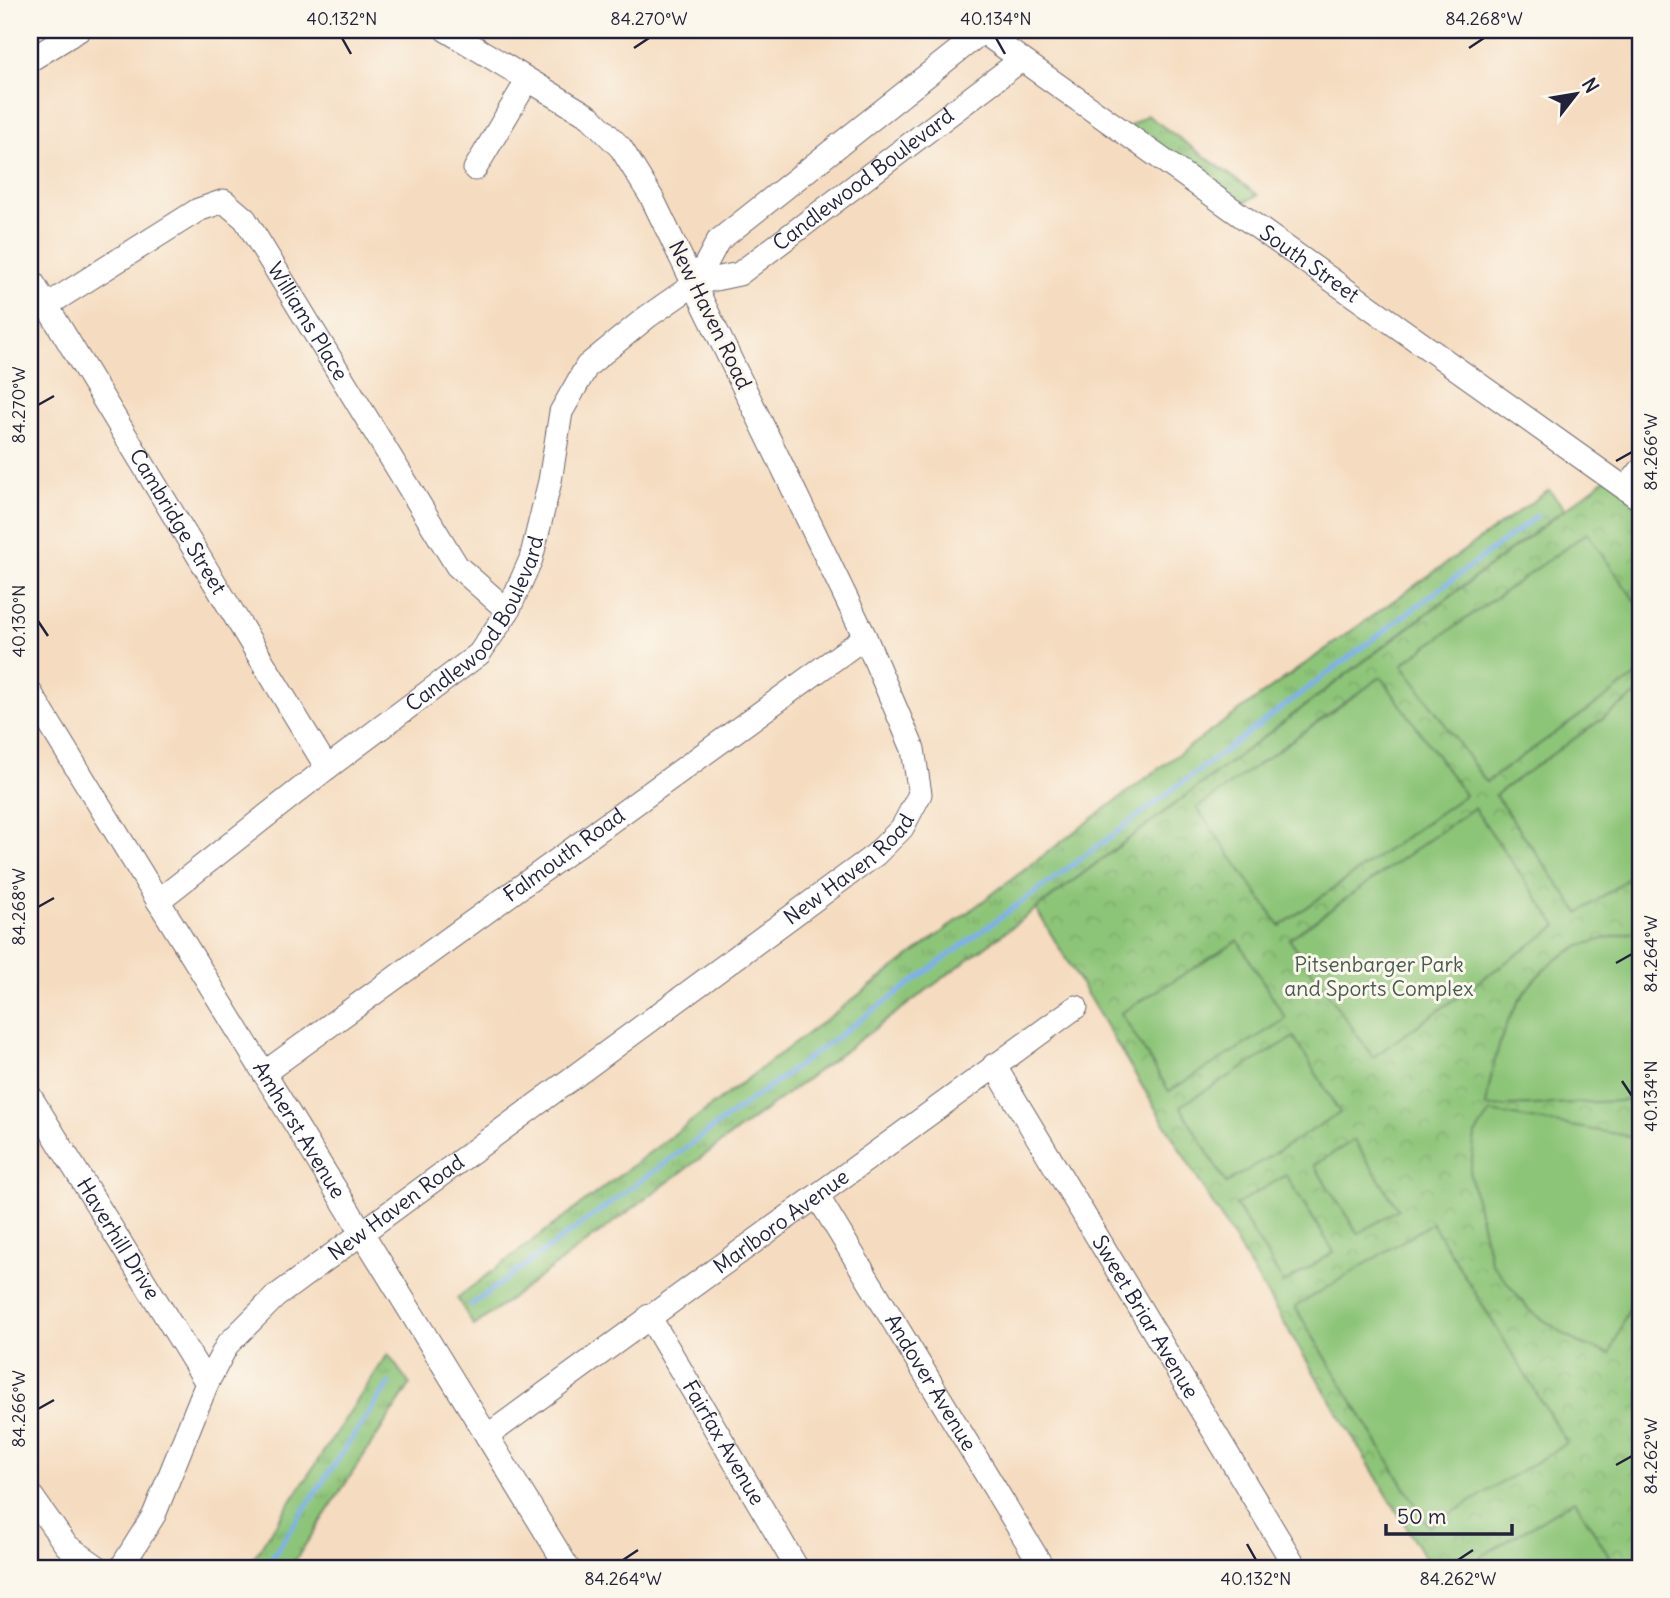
<svg xmlns="http://www.w3.org/2000/svg" width="1670" height="1598" font-family="Delius,sans-serif">
<style>
.grass{fill:url(#grass-tufts);stroke:#58745a;stroke-width:2}
.park{fill:url(#park-crowns);stroke:#58745a;stroke-width:2}
.pitch{fill:#8dc578;stroke:#58745a;stroke-width:2}
.lines{fill:none;stroke-linecap:round;stroke-linejoin:round}
.stream{stroke:#7fb0ea;stroke-width:5}
.minor-casing{stroke:#6c636a;stroke-width:25}
.minor{stroke:#fff;stroke-width:23}
.ticks{fill:none;stroke:#22223b;stroke-width:2.5}
.labels{text-anchor:middle;stroke-width:6;stroke-linejoin:round;paint-order:stroke}
.street-label{font-size:21px;fill:#22223b;stroke:#fbf7ec}
.park-label{font-size:21px;fill:#475b50;stroke:#fbf7ec}
.neatline{fill:none;stroke:#22223b;stroke-width:2.5}
.ticks-label{font-size:18px;text-anchor:middle;fill:#22223b}
</style>
<defs>
<pattern id="grass-tufts" width="24" height="20" patternUnits="userSpaceOnUse" patternTransform="scale(1.75)"><rect width="24" height="20" fill="#8dc578"/><path d="M3 7l-1-3M5 7V3M7 7l1-3M15 17l-1-3M17 17v-4M19 17l1-3" fill="none" stroke="#79a969"/></pattern>
<pattern id="park-crowns" width="20" height="18" patternUnits="userSpaceOnUse" patternTransform="scale(1.75)"><rect width="20" height="18" fill="#8dc578"/><path d="M2 6a3 3 0 1 1 6 0M12 15a3 3 0 1 1 6 0" fill="none" stroke="#79a969"/></pattern>
</defs>
<rect width="100%" height="100%" fill="#fbf7ec"/>
<filter id="ink" filterUnits="userSpaceOnUse"><feTurbulence type="fractalNoise" baseFrequency=".0143" numOctaves="2"/><feDisplacementMap in="SourceGraphic" scale="14" xChannelSelector="R" yChannelSelector="G"/><feConvolveMatrix kernelMatrix="1 2 1 2 8 2 1 2 1" color-interpolation-filters="sRGB"/></filter>
<filter id="wash" filterUnits="userSpaceOnUse"><feTurbulence type="fractalNoise" baseFrequency=".00686" numOctaves="4" result="noise"/><feDisplacementMap in="SourceGraphic" scale="28" xChannelSelector="R" yChannelSelector="G"/><feGaussianBlur stdDeviation="1.57" result="paint"/><feColorMatrix in="noise" values="0 0 0 0 0 0 0 0 0 0 0 0 0 0 0 0 0 1.4 0 .05"/><feComposite in="paint" operator="in"/></filter>
<g filter="url(#wash)">
<rect width="100%" height="100%" fill="#f5dcc0"/>
<g class="grass">
<path d="M1147 115 1258 195 1232 209 1122 131Z"/>
<path d="M1549 490 1565 509 1036 909 474 1326 457 1298 1162 766Z"/>
<path d="M388 1354 410 1385 290 1568H247Z"/>
</g>
<path class="park" d="M1608 477 1640 499V1568H1431L1036 909Z"/>
<g class="pitch">
<path d="M1587 533 1640 608V673L1486 782 1402 664Z"/>
<path d="M1381 677 1465 795 1280 926 1197 808Z"/>
<path d="M1640 692V870L1579 913 1495 795Z"/>
<path d="M1474 808 1557 926 1373 1057 1289 939Z"/>
<path d="M1640 930V1100L1486 1107C1494 1046 1514 979 1574 949 1595 939 1617 937 1640 930Z"/>
<path d="M1238 941 1286 1019 1169 1091 1121 1013Z"/>
<path d="M1294 1037 1340 1113 1226 1183 1180 1106Z"/>
<path d="M1490 1112 1640 1138V1282L1610 1354 1575 1341 1529 1310 1491 1262 1470 1174 1475 1135Z"/>
<path d="M1354 1140 1398 1209 1358 1234 1314 1165Z"/>
<path d="M1286 1175 1334 1252 1284 1283 1236 1205Z"/>
<path d="M1432 1223 1567 1443 1429 1527 1295 1307Z"/>
<path d="M1575 1500 1616 1568H1487L1480 1557Z"/>
</g>
<g class="lines">
<g class="stream">
<path d="M471 1305 1094 849 1537 516"/>
<path d="M265 1568 389 1383"/>
</g>
</g>
</g>
<g filter="url(#ink)">
<g class="lines">
<g class="minor-casing">
<g id="minor">
<path id="s1" d="M980 30 1640 499"/>
<path d="M30 60 79 30"/>
<path d="M475 169 527 81"/>
<path id="s2" d="M30 278 327 768"/>
<path d="M696 283 718 241 983 31"/>
<path id="s3" d="M46 306 198 210 224 201 245 219 457 566 508 611"/>
<path d="M1626 489 1640 471"/>
<path id="s4" d="M30 692 568 1568"/>
<path id="s5" d="M158 901 327 768 479 654 508 611 531 559 550 481 561 412 587 366 647 317 696 283 739 274 1021 60"/>
<path id="s6" d="M994 1065 1296 1568"/>
<path id="s7" d="M264 1073 865 637"/>
<path id="s8" d="M30 1096 207 1383"/>
<path id="s9" d="M818 1197 1043 1568"/>
<path id="s10" d="M649 1316 797 1568"/>
<path id="s11" d="M487 1436 1076 1007"/>
<path d="M30 1494 66 1545 99 1568"/>
<path id="s12" d="M121 1568 154 1515 207 1383 227 1345 275 1297 875 855 902 828 920 794 913 749 865 637 652 198 621 148 590 117 446 30"/>
</g>
</g>
<use href="#minor" class="minor"/>
</g>
</g>
<path class="ticks" d="M342 38 351 54M996 38 1005 54M634 48 649 38M1469 48 1484 38M38 405 54 396M1616 461 1632 452M38 621 48 636M38 907 54 898M1616 963 1632 954M1622 1081 1632 1096M38 1409 54 1400M1616 1465 1632 1456M1247 1544 1256 1560M623 1560 638 1550M1458 1560 1473 1550"/>
<g class="labels">
<g class="street-label">
<text dy="7" stroke="none"><textPath href="#s5" startOffset="1054">Candlewood Boulevard</textPath></text>
<text dy="7" stroke="none"><textPath href="#s1" startOffset="404">South Street</textPath></text>
<text transform="translate(710 315) rotate(64)" y="7">New Haven Road</text>
<text dy="7" stroke="none"><textPath href="#s3" startOffset="355">Williams Place</textPath></text>
<text dy="7" stroke="none"><textPath href="#s2" startOffset="285">Cambridge Street</textPath></text>
<text dy="7" stroke="none"><textPath href="#s5" startOffset="427">Candlewood Boulevard</textPath></text>
<text dy="7" stroke="none"><textPath href="#s7" startOffset="371">Falmouth Road</textPath></text>
<text dy="7" stroke="none"><textPath href="#s12" startOffset="1032">New Haven Road</textPath></text>
<text dy="7" stroke="none"><textPath href="#s4" startOffset="514">Amherst Avenue</textPath></text>
<text dy="7" stroke="none"><textPath href="#s12" startOffset="466">New Haven Road</textPath></text>
<text dy="7" stroke="none"><textPath href="#s11" startOffset="364">Marlboro Avenue</textPath></text>
<text dy="7" stroke="none"><textPath href="#s8" startOffset="168">Haverhill Drive</textPath></text>
<text dy="7" stroke="none"><textPath href="#s6" startOffset="294">Sweet Briar Avenue</textPath></text>
<text dy="7" stroke="none"><textPath href="#s9" startOffset="217">Andover Avenue</textPath></text>
<text dy="7" stroke="none"><textPath href="#s10" startOffset="147">Fairfax Avenue</textPath></text>
</g>
<g class="park-label">
<text x="1379" y="972">Pitsenbarger Park<tspan x="1379" dy="24">and Sports Complex</tspan></text>
</g>
</g>
<rect width="1670" height="1598" fill="none" stroke="#fbf7ec" stroke-width="77"/>
<g transform="translate(1576 94) rotate(59)" stroke="#fbf7ec" stroke-width="5" paint-order="stroke">
<path d="M0-5L12 26L0 18L-12 26Z" fill="#22223b"/>
<text y="-10" font-size="19" font-weight="bold" text-anchor="middle" fill="#22223b">N</text>
</g>
<path d="M1386 1524v10h126v-10" fill="none" stroke="#22223b" stroke-width="3.5"/>
<text x="1397" y="1524" font-size="21" fill="#22223b" stroke="#fbf7ec" stroke-width="5" paint-order="stroke">50 m</text>
<rect x="38" y="38" width="1594" height="1522" class="neatline"/>
<g class="ticks-label">
<text x="342" y="25">40.132°N</text>
<text x="649" y="25">84.270°W</text>
<text x="996" y="25">40.134°N</text>
<text x="1484" y="25">84.268°W</text>
<text transform="translate(19 405) rotate(-90)" y="6">84.270°W</text>
<text transform="translate(1651 452) rotate(-90)" y="6">84.266°W</text>
<text transform="translate(19 621) rotate(-90)" y="6">40.130°N</text>
<text transform="translate(19 907) rotate(-90)" y="6">84.268°W</text>
<text transform="translate(1651 954) rotate(-90)" y="6">84.264°W</text>
<text transform="translate(1651 1096) rotate(-90)" y="6">40.134°N</text>
<text transform="translate(19 1409) rotate(-90)" y="6">84.266°W</text>
<text transform="translate(1651 1456) rotate(-90)" y="6">84.262°W</text>
<text x="623" y="1585">84.264°W</text>
<text x="1256" y="1585">40.132°N</text>
<text x="1458" y="1585">84.262°W</text>
</g>
</svg>
